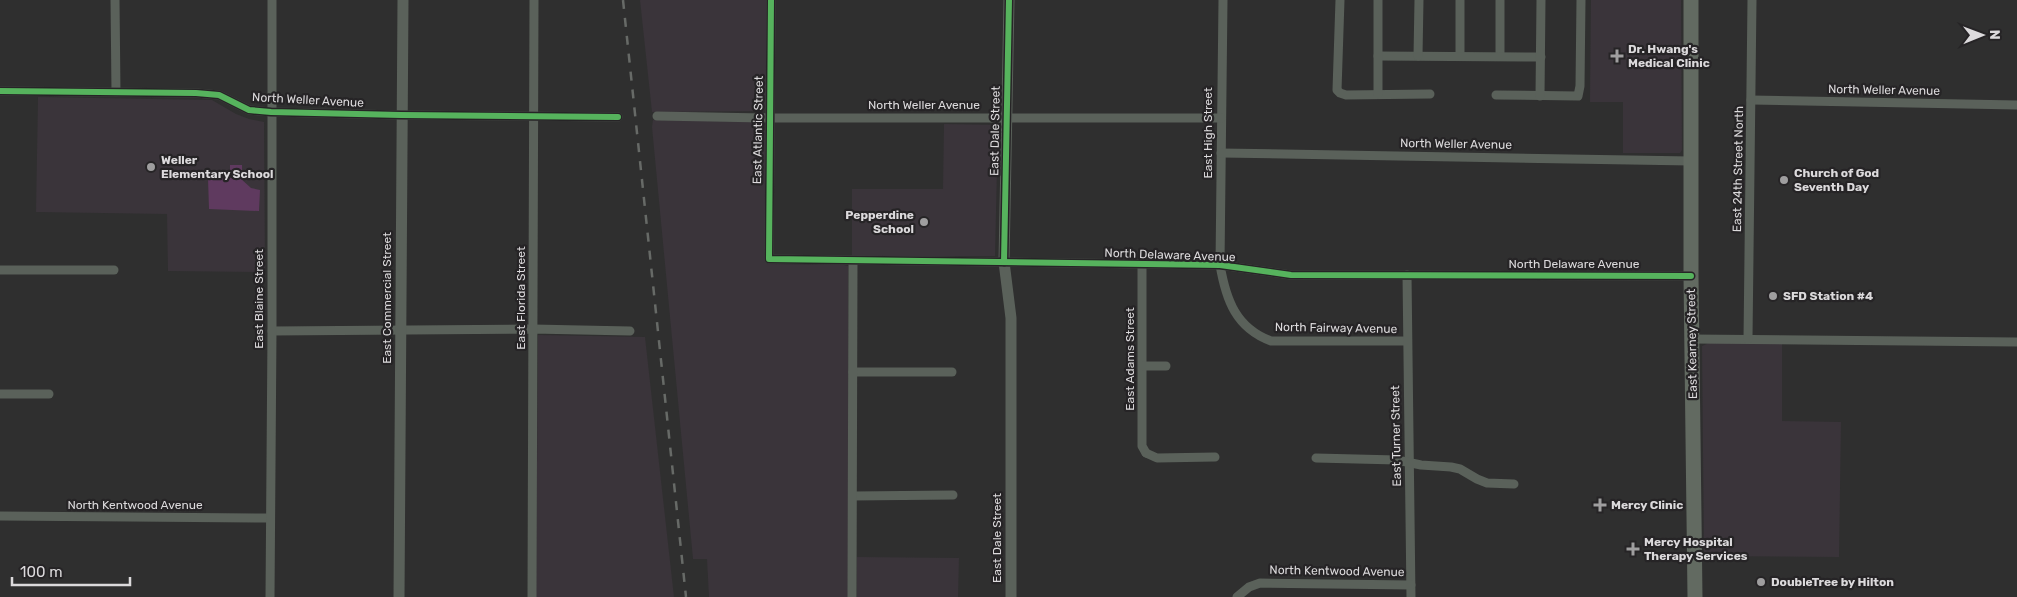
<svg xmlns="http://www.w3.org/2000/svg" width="2017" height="597" font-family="Rubik,sans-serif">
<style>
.built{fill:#3a343a}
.green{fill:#5f3a5f}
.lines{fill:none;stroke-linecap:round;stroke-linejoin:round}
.minor{stroke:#5a615a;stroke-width:9}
.tertiary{stroke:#5a615a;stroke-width:11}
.primary{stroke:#626a61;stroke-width:15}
.rail{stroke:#676a67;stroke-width:2.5;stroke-dasharray:9 9;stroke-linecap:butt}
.cycleway-casing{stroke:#262426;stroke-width:9}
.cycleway{stroke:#56b35d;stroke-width:6}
.poi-dot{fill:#9f9e9f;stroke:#262426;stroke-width:2}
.labels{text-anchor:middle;stroke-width:4.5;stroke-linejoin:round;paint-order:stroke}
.poi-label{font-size:12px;font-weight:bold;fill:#dcdadc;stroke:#262426;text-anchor:start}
.street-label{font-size:12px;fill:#dcdadc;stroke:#262426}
</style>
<rect width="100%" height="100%" fill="#2f2f2f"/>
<g class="built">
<path d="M640 0H768L766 108 764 111 652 112Z"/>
<path d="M1591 0H1681L1682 150 1680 153H1623V102H1590Z"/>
<path d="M38 97 212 100 236 114 249 119 264 122 265 272 168 271 167 214 36 212Z"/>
<path d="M653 120 762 122 765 130 767 264 844 265 848 266V597H709L707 559H693L652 127Z"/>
<path d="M944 124 998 125 995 256H852V189H943Z"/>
<path d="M538 335 645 337 674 597H536Z"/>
<path d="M1711 342 1782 344V421L1841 422 1839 557 1704 556 1702 346Z"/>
<path d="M857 557 959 558 958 597H857Z"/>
</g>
<g class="green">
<rect x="230" y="165" width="12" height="9"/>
<path d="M208 178H240L251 188 260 190 259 211 209 209Z"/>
</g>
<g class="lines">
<g class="minor">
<path d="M115 0 116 92"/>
<path d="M771 0 769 259 1220 265 1291 275 1691 276"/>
<path d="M1223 0 1220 265C1226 300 1236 328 1271 341H1407"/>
<path d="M1340 0 1337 90 1340 93 1346 95 1430 94"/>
<path d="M1460 0V56"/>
<path d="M1500 0V56"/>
<path d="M1378 56 1541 57"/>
<path d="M1418 56 1419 0"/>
<path d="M0 91 196 93 219 95 249 110 271 112 401 115 618 117"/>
<path d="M1378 94V0"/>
<path d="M1496 95 1578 96 1580 86 1581 0"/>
<path d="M1540 96 1541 0"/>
<path d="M1751 100 2017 105"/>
<path d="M657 116 770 118H1221"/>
<path d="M1221 153 1691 161"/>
<path d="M1142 264V446L1146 453"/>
<path d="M0 270H114"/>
<path d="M1407 275 1411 597"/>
<path d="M272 331 533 329 630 331"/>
<path d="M1691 339 2017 342"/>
<path d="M1748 339 1752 0"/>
<path d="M1143 366H1166"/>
<path d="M853 372H952"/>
<path d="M0 394H49"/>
<path d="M1146 453 1157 458 1215 457"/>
<path d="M1316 458 1397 460 1421 465 1451 467 1460 469 1477 479 1487 483 1514 484"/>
<path d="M853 496 953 495"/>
<path d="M0 516 270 518"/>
<path d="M270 597 272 331V0"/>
<path d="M532 597 534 0"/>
<path d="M852 597 853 261"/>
<path d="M1237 597 1249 587 1260 583 1411 585"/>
</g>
<g class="tertiary">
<path d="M1009 0 1004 262 1011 318V597"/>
<path d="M399 597 403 0"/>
</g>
<path class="primary" d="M1691 0V276L1695 597"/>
<path class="rail" d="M623 0 686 597"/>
<g class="cycleway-casing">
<g id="cycleway">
<path d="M771 0 769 259 1220 265 1291 275 1691 276"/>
<path d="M0 91 196 93 219 95 249 110 271 112 401 115 618 117"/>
<path d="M1004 262 1009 0"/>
</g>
</g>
<use href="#cycleway" class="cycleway"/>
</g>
<g class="poi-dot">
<path d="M1614.5 48.5h5v5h5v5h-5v5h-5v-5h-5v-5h5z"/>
<circle cx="151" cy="167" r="5"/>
<circle cx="1784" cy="180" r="5"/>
<circle cx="924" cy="222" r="5"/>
<circle cx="1773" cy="296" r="5"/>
<path d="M1597.5 497.5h5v5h5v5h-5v5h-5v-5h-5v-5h5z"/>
<path d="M1630.5 541.5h5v5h5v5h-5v5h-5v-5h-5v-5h5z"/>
<circle cx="1761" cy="582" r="5"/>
</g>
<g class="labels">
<g class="poi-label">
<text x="1628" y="53">Dr. Hwang's<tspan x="1628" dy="14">Medical Clinic</tspan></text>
<text x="161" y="164">Weller<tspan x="161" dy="14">Elementary School</tspan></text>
<text x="1794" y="177">Church of God<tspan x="1794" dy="14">Seventh Day</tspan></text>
<text x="914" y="219" text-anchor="end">Pepperdine<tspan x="914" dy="14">School</tspan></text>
<text x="1783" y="300">SFD Station #4</text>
<text x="1611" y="509">Mercy Clinic</text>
<text x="1644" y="546">Mercy Hospital<tspan x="1644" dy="14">Therapy Services</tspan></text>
<text x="1771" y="586">DoubleTree by Hilton</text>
</g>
<g class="street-label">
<text transform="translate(1884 90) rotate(1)" y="4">North Weller Avenue</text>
<text transform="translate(308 100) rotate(3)" y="4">North Weller Avenue</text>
<text x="924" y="109">North Weller Avenue</text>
<text transform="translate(758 130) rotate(-89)" y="4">East Atlantic Street</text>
<text transform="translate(995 131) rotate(-89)" y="4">East Dale Street</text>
<text transform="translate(1208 133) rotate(-90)" y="4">East High Street</text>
<text transform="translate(1456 144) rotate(1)" y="4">North Weller Avenue</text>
<text transform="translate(1738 169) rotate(-89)" y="4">East 24th Street North</text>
<text transform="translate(1170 255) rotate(2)" y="4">North Delaware Avenue</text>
<text x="1574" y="268">North Delaware Avenue</text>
<text transform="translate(387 298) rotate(-90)" y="4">East Commercial Street</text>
<text transform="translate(521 298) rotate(-90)" y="4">East Florida Street</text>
<text transform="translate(259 299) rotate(-90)" y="4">East Blaine Street</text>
<text transform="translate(1336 328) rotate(1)" y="4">North Fairway Avenue</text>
<text transform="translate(1692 344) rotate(-91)" y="4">East Kearney Street</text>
<text transform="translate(1130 359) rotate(-90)" y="4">East Adams Street</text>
<text transform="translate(1396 436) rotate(-91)" y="4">East Turner Street</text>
<text x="135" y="509">North Kentwood Avenue</text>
<text transform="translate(997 538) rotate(-90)" y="4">East Dale Street</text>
<text transform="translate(1337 571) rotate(1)" y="4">North Kentwood Avenue</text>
</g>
</g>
<g transform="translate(1982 35) rotate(89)" stroke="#262426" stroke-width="4" paint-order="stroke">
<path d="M0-4L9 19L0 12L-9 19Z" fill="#dcdadc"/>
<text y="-8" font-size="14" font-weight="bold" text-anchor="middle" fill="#dcdadc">N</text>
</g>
<path d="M12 577v8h118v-8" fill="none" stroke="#dcdadc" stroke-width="2.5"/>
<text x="20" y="577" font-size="15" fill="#dcdadc" stroke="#262426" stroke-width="4" paint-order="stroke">100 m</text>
</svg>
